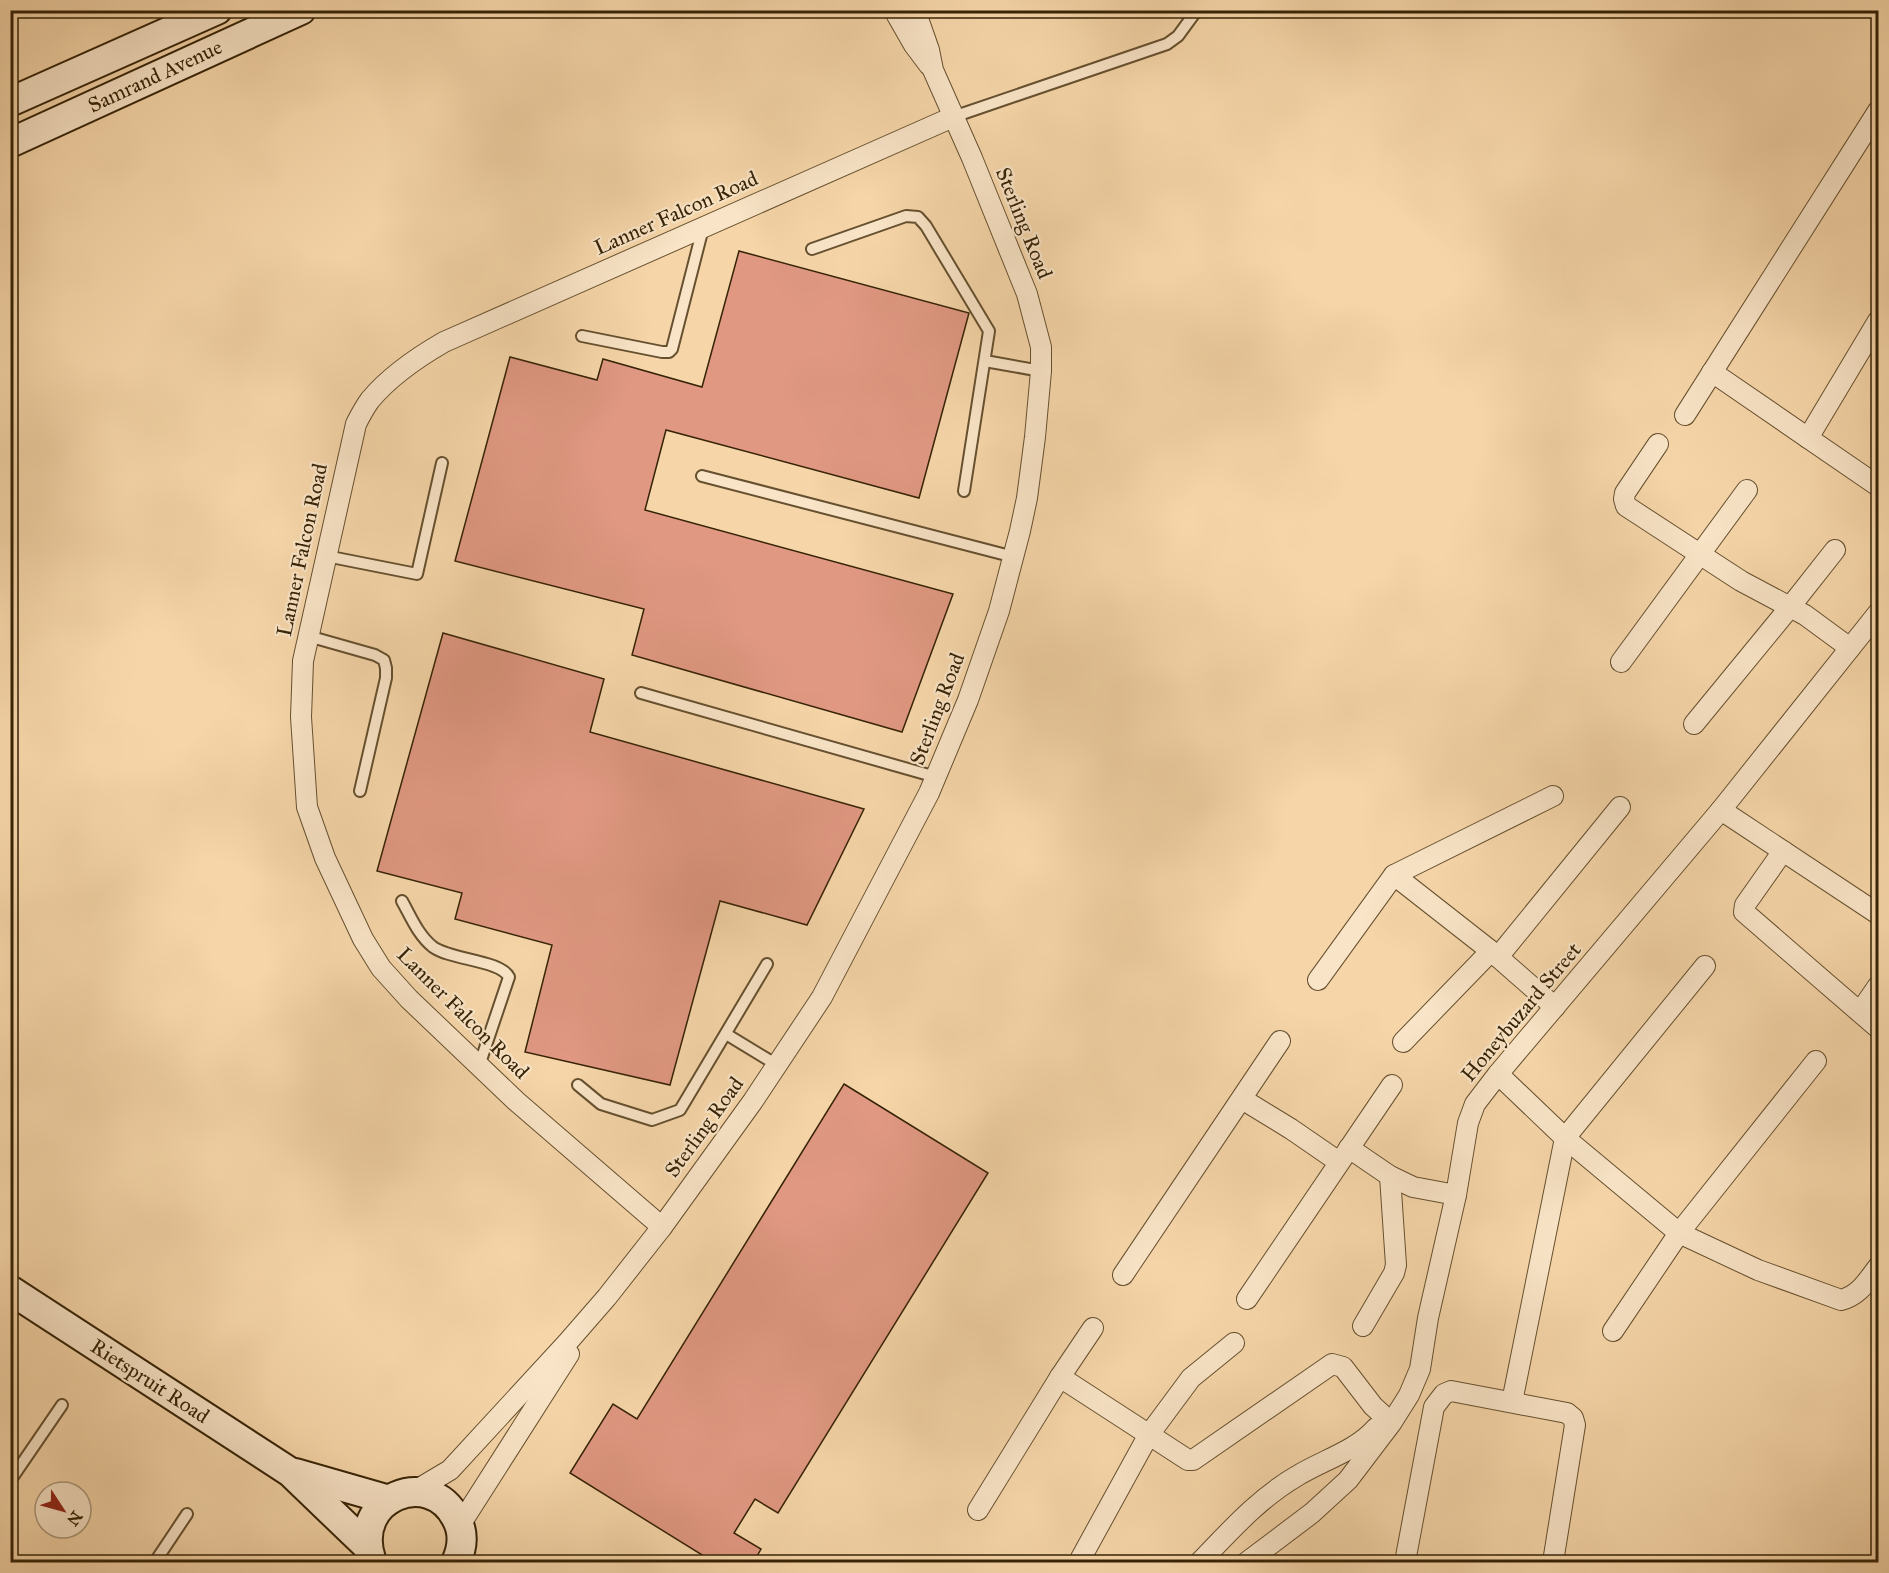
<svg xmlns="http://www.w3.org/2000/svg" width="1889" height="1573" font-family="'IM FELL Great Primer',serif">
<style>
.building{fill:#e09882;stroke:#362306;stroke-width:1.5}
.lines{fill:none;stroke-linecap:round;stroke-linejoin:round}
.lane-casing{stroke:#66502f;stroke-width:14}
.street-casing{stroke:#66502f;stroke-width:22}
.secondary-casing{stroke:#362306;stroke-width:32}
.lane{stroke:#f9e4c7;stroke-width:10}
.street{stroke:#f9e4c7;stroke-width:20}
.secondary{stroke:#f9e4c7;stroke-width:28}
.labels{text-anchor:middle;stroke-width:4.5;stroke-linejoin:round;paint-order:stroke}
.street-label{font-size:21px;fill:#362306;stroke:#f9e4c7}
</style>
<rect width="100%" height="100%" fill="#f6d6a9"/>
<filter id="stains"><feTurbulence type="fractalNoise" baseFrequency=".00333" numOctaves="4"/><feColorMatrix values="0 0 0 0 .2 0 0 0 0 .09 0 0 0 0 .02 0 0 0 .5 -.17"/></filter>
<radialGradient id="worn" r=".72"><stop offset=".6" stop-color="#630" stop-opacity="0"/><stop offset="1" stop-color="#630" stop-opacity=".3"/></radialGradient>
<g class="building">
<path d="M739 251 969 313 919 498 666 430 645 510 953 594 902 732 632 655 644 609 455 561 510 357 597 380 603 359 702 387Z"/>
<path d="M443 633 604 679 590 732 864 809 807 925 720 901 670 1085 525 1052 552 945 455 919 462 893 377 871Z"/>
<path d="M844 1084 988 1173 778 1513 755 1499 734 1533 761 1549 753 1563H715L570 1473 613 1404 637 1419Z"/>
</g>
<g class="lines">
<g class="lane-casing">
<g id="lane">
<path d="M953 117 1167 44 1178 36 1197 10"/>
<path d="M812 249 906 216 918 217 926 226 989 331 964 491"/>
<path d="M582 336 662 352H669L672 349 703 228"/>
<path d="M985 361 1041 371"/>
<path d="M702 476 1014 557"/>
<path d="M326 556 417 574 442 463"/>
<path d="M308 636 375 655 384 660 386 668V678L360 791"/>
<path d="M641 693 936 777"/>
<path d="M402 901C411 917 418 935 433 947 451 960 500 960 509 977L479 1066"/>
<path d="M726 1034 777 1065"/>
<path d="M578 1085 601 1104 652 1120 680 1110 767 964"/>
<path d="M10 1481 62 1405"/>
<path d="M155 1562 187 1514"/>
</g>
</g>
<g class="street-casing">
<g id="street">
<path d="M894 10 914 45 929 65"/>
<path d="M1712 372 1878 486"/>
<path d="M1685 415 1878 111"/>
<path d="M1808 438 1878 321"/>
<path d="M1658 444 1625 493 1624 499 1626 506 1741 581 1805 615 1850 648"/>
<path d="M1621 662 1747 490"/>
<path d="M1694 724 1790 607 1835 550"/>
<path d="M1721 810 1878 914"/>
<path d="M1783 851 1745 905 1744 912 1878 1028"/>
<path d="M1394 875 1553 796"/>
<path d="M1498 957 1620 807"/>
<path d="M1318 980 1394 875 1491 951 1555 1007"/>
<path d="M1860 1012 1878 986"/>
<path d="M1403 1042 1491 951"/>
<path d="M1498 1074 1565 1138 1679 1233 1758 1270 1841 1300C1859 1296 1868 1280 1878 1267"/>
<path d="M1242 1099 1291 1129 1339 1162"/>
<path d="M1349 1148 1390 1176 1413 1187 1456 1195"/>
<path d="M662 1227 516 1101 409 999 381 968 363 939 325 858 307 807 301 717 303 661 356 424C360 416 365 407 370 400 390 376 418 357 444 342L953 117"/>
<path d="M1123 1275 1280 1041"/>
<path d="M1247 1299 1392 1085"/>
<path d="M1363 1326 1394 1273 1396 1265 1390 1176"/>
<path d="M1613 1331 1679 1233 1816 1061"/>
<path d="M1060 1377 1188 1460H1193L1332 1364 1343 1367 1373 1406 1385 1417"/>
<path d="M1512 1402 1565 1138 1705 966"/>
<path d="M413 1492 450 1470 567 1343 607 1297 662 1227 753 1101 822 997 929 793 968 700 999 611 1020 531 1027 498 1035 437 1041 371V347L1027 294 972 158 933 70 929 50 915 10"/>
<path d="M978 1510 1060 1377 1093 1328"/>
<path d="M460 1525 569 1354"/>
<path d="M1081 1558 1148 1436 1191 1378 1234 1343"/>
<path d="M1200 1562C1230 1531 1259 1498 1297 1476 1323 1460 1356 1451 1376 1428"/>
<path d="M1247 1562 1312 1513 1348 1480 1392 1422 1409 1395 1420 1369 1428 1318 1456 1195 1468 1123 1475 1104 1498 1074 1721 810 1878 613"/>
<path d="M1405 1562 1434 1407 1444 1394 1451 1391 1567 1413 1573 1418 1575 1425 1553 1562"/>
</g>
</g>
<g class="secondary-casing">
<g id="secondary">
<path d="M10 102 217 10"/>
<path d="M10 143 301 10"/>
<path d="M10 1290 290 1472 367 1546"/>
<path d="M295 1473 389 1500"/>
<path d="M371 1559C351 1497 430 1467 456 1518 464 1532 463 1547 456 1562"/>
</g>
</g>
<use href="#lane" class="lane"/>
<use href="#street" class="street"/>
<use href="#secondary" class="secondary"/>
</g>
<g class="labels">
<g class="street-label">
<text transform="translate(155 76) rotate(-25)" y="7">Samrand Avenue</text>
<text transform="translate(676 213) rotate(-24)" y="7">Lanner Falcon Road</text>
<text transform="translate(1024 223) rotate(68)" y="7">Sterling Road</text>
<text transform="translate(302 550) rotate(-78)" y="7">Lanner Falcon Road</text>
<text transform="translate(937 709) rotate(-69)" y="7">Sterling Road</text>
<text transform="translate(1521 1012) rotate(-50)" y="7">Honeybuzard Street</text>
<text transform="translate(463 1013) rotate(45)" y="7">Lanner Falcon Road</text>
<text transform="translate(704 1127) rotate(-54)" y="7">Sterling Road</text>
<text transform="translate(150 1381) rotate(33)" y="7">Rietspruit Road</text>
</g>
</g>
<rect width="1889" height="1573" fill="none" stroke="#f6d6a9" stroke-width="36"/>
<rect x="12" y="12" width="1865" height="1549" fill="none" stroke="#362306" stroke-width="3"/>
<rect x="18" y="18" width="1853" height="1537" fill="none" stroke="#362306" stroke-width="1.5"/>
<g transform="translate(63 1510) rotate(126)"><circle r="28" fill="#f9e4c7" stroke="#ab977a" stroke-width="1.5"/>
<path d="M0-4.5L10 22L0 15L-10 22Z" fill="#8f2418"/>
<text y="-9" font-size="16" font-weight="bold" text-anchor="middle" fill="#362306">N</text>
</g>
<rect width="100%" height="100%" filter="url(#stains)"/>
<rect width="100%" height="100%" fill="url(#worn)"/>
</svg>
